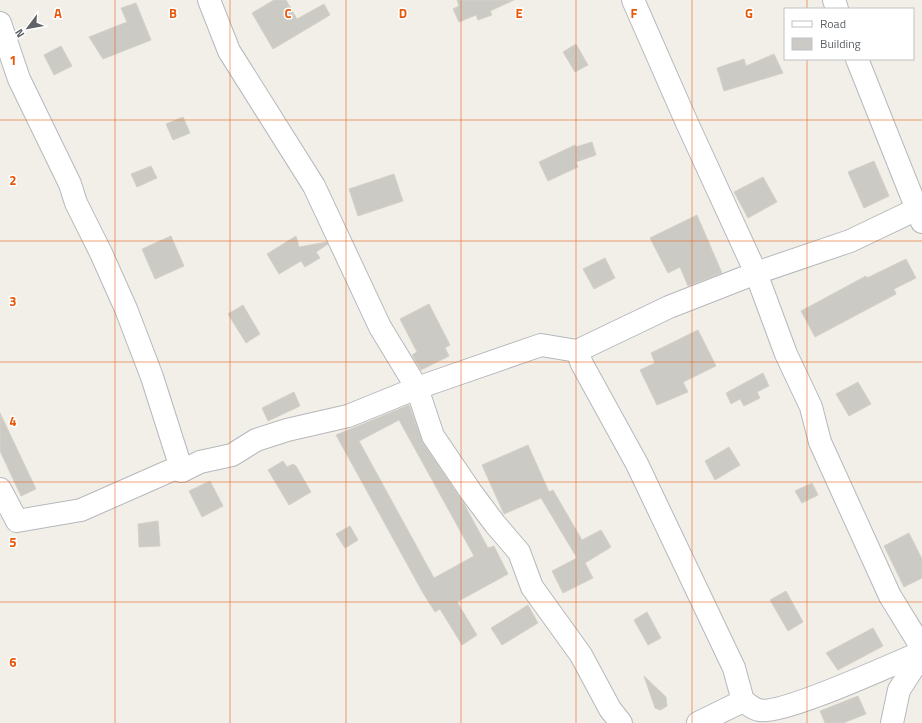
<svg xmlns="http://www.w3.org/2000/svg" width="922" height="723" font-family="'Titillium Web',sans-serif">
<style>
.building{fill:#cccac5;stroke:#d6d1c6;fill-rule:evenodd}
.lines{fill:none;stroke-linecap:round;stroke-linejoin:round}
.minor-casing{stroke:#b5b8bc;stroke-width:24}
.minor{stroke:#fff;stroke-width:22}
.grid{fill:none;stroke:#e8590c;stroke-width:1;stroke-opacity:0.55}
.grid-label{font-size:13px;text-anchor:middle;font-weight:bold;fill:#e8590c;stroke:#fff;stroke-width:3;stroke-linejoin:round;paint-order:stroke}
</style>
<rect width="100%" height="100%" fill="#f1efe8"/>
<g class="building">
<path d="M274 0H286L297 19 324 4 330 15 273 49 252 13Z"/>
<path d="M457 0H514L490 11 492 15 478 20 476 15 459 22 453 9 459 6Z"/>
<path d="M136 3 151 40 103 59 89 37 127 22 121 8Z"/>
<path d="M576 44 588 65 575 72 563 52Z"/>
<path d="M61 46 72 66 54 75 44 55Z"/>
<path d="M774 54 783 73 724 91 717 68 744 59 746 66Z"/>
<path d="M183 117 190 133 173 140 166 124Z"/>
<path d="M592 142 596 155 576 162 578 167 548 181 539 162 575 145 576 147Z"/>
<path d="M874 161 889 196 864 208 848 172Z"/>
<path d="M151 166 157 178 137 187 131 174Z"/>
<path d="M394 174 403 201 358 216 349 189Z"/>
<path d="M763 177 777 202 748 218 734 192Z"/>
<path d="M697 215 722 273 688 286 680 267 668 273 650 238Z"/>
<path d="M171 236 184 266 155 279 142 249Z"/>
<path d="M296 236 299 247 327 242 328 244 316 252 320 258 305 267 301 261 279 274 267 254Z"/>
<path d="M605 258 615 278 594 289 583 269Z"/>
<path d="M906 259 916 278 894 289 896 294 815 337 801 311 866 276 867 278Z"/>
<path d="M429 304 450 345 445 348 449 356 421 370 412 355 417 352 400 319Z"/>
<path d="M243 305 260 334 246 343 228 314Z"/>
<path d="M698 330 716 366 683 382 688 392 657 405 640 370 655 363 651 353Z"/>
<path d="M763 373 769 386 757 392 760 398 744 406 740 399 731 404 726 393Z"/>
<path d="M858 382 871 404 849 416 836 394Z"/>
<path d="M294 392 300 406 268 421 262 408Z"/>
<path d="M409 405 423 443 463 502 488 548 494 546 508 574 457 602 477 635 462 645 440 609 435 612 423 593 336 435ZM399 420 474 556 434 578 359 441Z"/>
<path d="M0 413 36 489 21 496 0 451Z"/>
<path d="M528 445 549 492 553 490 582 540 601 530 611 547 585 563 593 578 563 593 552 571 577 558 541 498 504 514 482 465Z"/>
<path d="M729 447 740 465 715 480 705 461Z"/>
<path d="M283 461 287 467 293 464 296 466 311 492 289 505 268 470Z"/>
<path d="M210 481 223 506 202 517 189 491Z"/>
<path d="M812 483 818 495 802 503 795 491Z"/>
<path d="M158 521 160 546 139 547 138 524Z"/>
<path d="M350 526 358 540 345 548 336 534Z"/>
<path d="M909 533 922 559V578L904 587 884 546Z"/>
<path d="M786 591 803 622 788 631 770 600Z"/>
<path d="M528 605 538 623 502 645 491 628Z"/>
<path d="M647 612 661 638 648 645 634 620Z"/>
<path d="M873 628 883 646 838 670 826 653Z"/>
<path d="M644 676 666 697 667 706 664 708 660 710 655 708Z"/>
<path d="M858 696 866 714 843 723H825L820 711Z"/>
</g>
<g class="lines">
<g class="minor-casing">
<g id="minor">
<path d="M209 0 229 51 314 186 380 327 417 388 433 436 471 492 495 524 519 552 532 587 581 655 610 709 621 723"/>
<path d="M633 0 687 123 756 273 786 354 811 407 820 442 890 596 922 648"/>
<path d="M834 0 837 9"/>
<path d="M0 23 19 79 70 184 76 203 101 253 126 309 152 377 182 471"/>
<path d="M857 59 922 222"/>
<path d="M577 351 582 364 637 464 734 668 743 701 698 723"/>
<path d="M0 489 17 521 81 510 174 469 182 471 200 462 232 455 256 440 287 430 348 416 417 388 541 345 577 351 669 307 756 273 850 241 917 209 922 205"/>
<path d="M743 701C748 704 753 709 759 710 781 716 895 663 922 652"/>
<path d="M892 723 899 690 922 654"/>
</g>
</g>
<use href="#minor" class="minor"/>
</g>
<path class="grid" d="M115 0V723M230 0V723M346 0V723M461 0V723M576 0V723M692 0V723M807 0V9M807 59V723M0 120H922M0 241H922M0 362H922M0 482H922M0 602H922"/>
<g class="grid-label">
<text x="58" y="18">A</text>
<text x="173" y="18">B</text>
<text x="288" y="18">C</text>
<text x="403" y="18">D</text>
<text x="519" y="18">E</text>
<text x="634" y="18">F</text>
<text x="749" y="18">G</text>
<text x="13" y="65">1</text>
<text x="13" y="185">2</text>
<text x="13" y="306">3</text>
<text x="13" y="426">4</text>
<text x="13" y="547">5</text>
<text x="13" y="667">6</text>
</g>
<rect x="784" y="8" width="130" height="52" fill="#ffffff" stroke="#bfc1c3"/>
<rect x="792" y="21" width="20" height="6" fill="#ffffff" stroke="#bfc1c3"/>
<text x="820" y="28" font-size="12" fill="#5f6368">Road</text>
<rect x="792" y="38" width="20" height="12" fill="#cccac5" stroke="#bfc1c3"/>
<text x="820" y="48" font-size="12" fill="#5f6368">Building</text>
<g transform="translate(28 28) rotate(238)" stroke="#ffffff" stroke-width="3" paint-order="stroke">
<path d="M0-3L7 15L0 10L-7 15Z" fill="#5f6368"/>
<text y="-6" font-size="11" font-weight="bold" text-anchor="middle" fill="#5f6368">N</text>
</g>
</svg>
